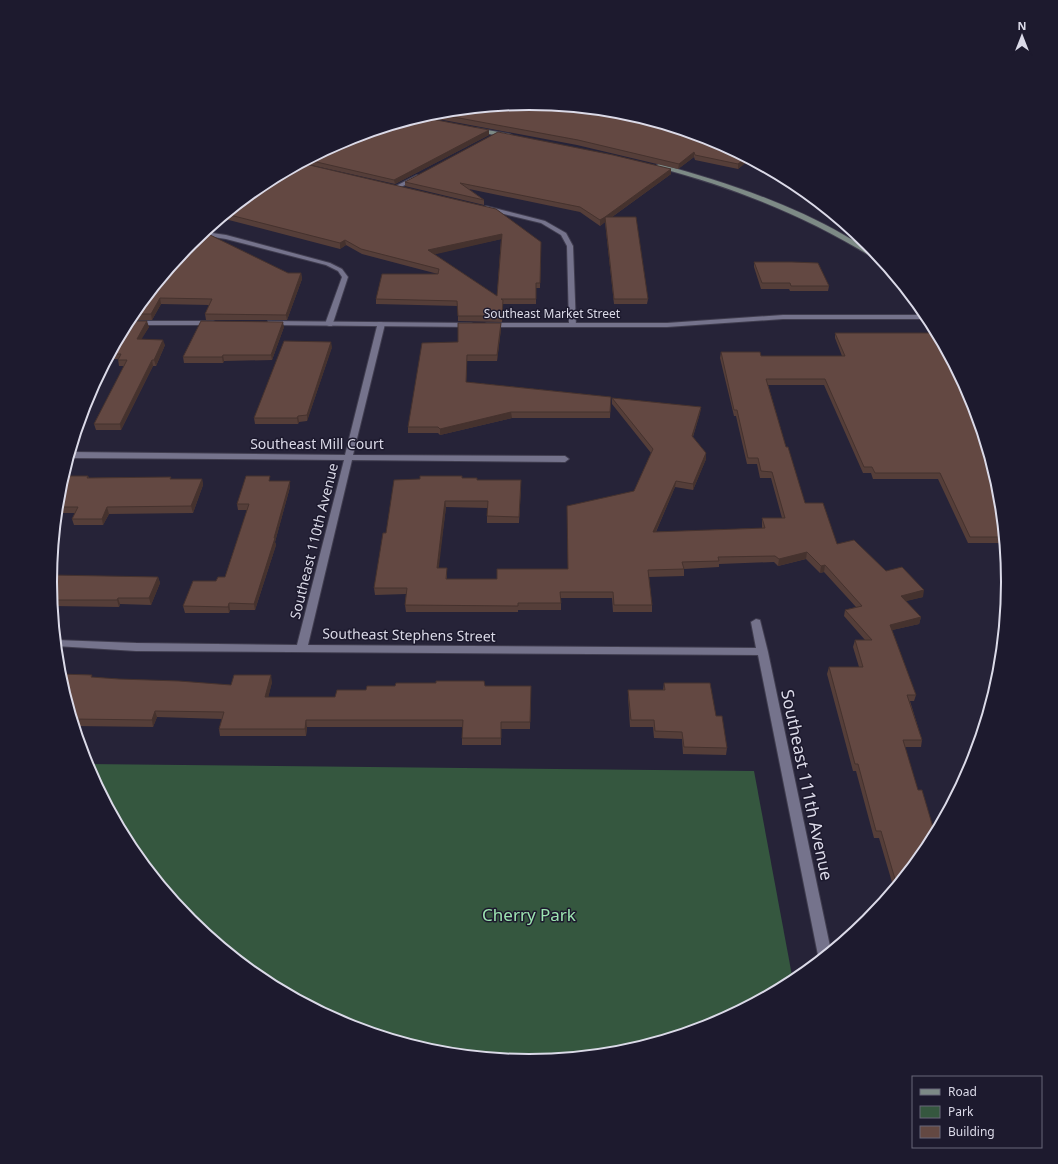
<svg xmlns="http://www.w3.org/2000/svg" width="1058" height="1164" font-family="'Noto Sans',sans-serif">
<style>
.green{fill:#35573f}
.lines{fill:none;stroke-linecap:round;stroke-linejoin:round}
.minor-casing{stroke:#403d4f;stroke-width:2}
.tertiary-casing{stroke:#403d4f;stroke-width:2}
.secondary-casing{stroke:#403d4f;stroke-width:2}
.minor{fill:#75738c;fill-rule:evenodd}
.tertiary{fill:#75738c;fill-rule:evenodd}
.secondary{fill:#7d8a86;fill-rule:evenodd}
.wall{fill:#553e39;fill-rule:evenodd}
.shaded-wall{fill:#45322e}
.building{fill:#634842;stroke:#45322e;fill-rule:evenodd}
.labels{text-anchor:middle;stroke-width:3;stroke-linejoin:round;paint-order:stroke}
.far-street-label{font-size:12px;fill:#dbdae8;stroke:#1d1a2e}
.street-label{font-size:14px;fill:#dbdae8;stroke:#1d1a2e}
.near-street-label{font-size:17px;fill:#dbdae8;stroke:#1d1a2e}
.near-park-label{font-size:17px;fill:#9ce3b0;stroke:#1d1a2e}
.rim{fill:none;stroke:#dbdae8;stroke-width:2}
</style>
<rect width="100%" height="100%" fill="#262338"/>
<path class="green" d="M86 764 754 771 793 981 712 1025 622 1052 529 1061 435 1052 345 1024 263 980 190 921 131 848Z"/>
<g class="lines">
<g class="minor-casing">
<g id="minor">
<path d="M417 175 420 177 419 178 399 188 394 187Z"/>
<path d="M486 206 545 221 566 233 573 246 576 327H570L569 325 567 246 561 235 541 223 484 209V207Z"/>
<path d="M205 232 226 235 330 263 342 269 348 277 332 326H329L325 324 342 277 338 271 326 265 226 239 201 235Z"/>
<path d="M378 322H381L385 324 353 455 565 456 569 459 565 462 352 460 308 645 756 648 751 622 756 619 760 620 768 652 831 951 821 959 818 955 758 655 136 651 56 646V640L136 643 297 645 344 460 69 458 70 452 345 455Z"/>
</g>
</g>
<g class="tertiary-casing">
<g id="tertiary">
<path d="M783 315H926L929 319H783L667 327H487L483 325 487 323H667Z"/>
<path d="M132 321H213L217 323 213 325H132Z"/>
<path d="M268 321 471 323 475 325 471 327 271 325 267 323Z"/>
</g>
</g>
<g class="secondary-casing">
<g id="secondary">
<path d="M476 128 510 134 513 136 510 138 474 131 473 130Z"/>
<path d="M659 164C723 181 786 202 844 235 858 243 873 250 884 263L880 262C809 217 738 189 657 167V165Z"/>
</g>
</g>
<use href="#minor" class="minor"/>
<use href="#tertiary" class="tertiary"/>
<use href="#secondary" class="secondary"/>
</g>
<g class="wall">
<path d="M436 112 713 140 750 159 738 169 695 160 694 157 678 169 577 145 422 116Z"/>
<path d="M489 135 395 184 302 163 346 139Z"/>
<path d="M671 169V174L612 217 648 299 647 304H614L605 222 600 226 580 212 469 189 484 200V205L405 186V182Z"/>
<path d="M263 184 541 242 540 288H536V304H503L502 322 458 321V306L376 304V299L438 274 362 254 346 245 340 249 221 218ZM501 239 497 296 434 254 478 244Z"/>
<path d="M190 243 288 273H301L302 279 287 320H206L205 314 209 305 161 304 152 320H129L131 316Z"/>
<path d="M754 262 829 286 828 291H790L789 289H761L754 267Z"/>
<path d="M128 321 149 327 141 339 165 345 156 366H153L121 430H96L94 424 124 366H119L118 359H107Z"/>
<path d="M501 323V329L497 361H467L466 382 611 397 610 418H512L440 435 438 433H408V427L458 342Z"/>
<path d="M284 327 272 360 224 361 223 363H184L183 357Z"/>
<path d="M835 333 999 489 1004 543H968L938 479H873L871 473H863L824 385H768L786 447 805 503 837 544 886 571 923 597 905 601 921 617 919 624 892 630 916 695 914 701H910L922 740 921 747H905L927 848 894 889 879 838H874L856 771H853L827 674 829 667H859L853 647 855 640H865L844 616 845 610 856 607 824 572 820 573 806 559 778 566 774 562 719 564V567L684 569V576L649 577 652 605V612H613L612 598H561V610H518V612H406L405 605 406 594 375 595 374 588 386 533 420 479 462 478 521 487 519 523H487V508L446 507 438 568 447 575V579H497L568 569 634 491 651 453 612 404V398L701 407 700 413 693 437 706 453V459L693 490 675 487 656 532 762 528V518H782L771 478H760L757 464H747L736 416H734L720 358 721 352 761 356H842L835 338Z"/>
<path d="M332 347 307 421 299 422 298 424H255L254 418Z"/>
<path d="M88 476 89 478 171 477V479H202L203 485 193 513 109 514 103 525H74L72 519 75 513H57L59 488Z"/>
<path d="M271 481 290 487 275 542 276 545 255 610H230L229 613H185L183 606 216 581 225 577 247 510H238L237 504Z"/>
<path d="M158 577 160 583 151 605 120 604 119 607 52 606 50 582Z"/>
<path d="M59 674 92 675V677L119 679 231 685 272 682 268 697H335L366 690 485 686H531L530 729H501V745H462V727H307L306 736H220L219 729 222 719 157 717 153 727 74 726Z"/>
<path d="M664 683 716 716 727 748 726 755 683 754 682 739 654 738 653 727H630L628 696V690H663Z"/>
</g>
<g class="shaded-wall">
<path d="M489 130V135L395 184 394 180Z"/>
<path d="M694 152V157L678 169 679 164Z"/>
<path d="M746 158 750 159 738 169V164Z"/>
<path d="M671 169V174L605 222V217Z"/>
<path d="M605 217V222L600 226V220Z"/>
<path d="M502 234V239L428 256V250Z"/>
<path d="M345 240 346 245 340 249V243Z"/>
<path d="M301 273 302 279 287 320 286 315Z"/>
<path d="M160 298 161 304 152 320 151 314Z"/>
<path d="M503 300V306L502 322V316Z"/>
<path d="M147 321 149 327 138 345 137 339Z"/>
<path d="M283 322 284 327 272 360 271 355Z"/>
<path d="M501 323V329L497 361V355Z"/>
<path d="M163 340 165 345 156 366 154 360Z"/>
<path d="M331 342 332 347 307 421V415Z"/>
<path d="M223 355 224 361 223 363 222 357Z"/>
<path d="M152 360 153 366 121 430 120 424Z"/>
<path d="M701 407 700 413 691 442 692 436Z"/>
<path d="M511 412 512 418 440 435V429Z"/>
<path d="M298 416 299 422 298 424 297 418Z"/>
<path d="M706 453V459L693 490V484Z"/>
<path d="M202 479 203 485 193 513 191 506Z"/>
<path d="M290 481V487L275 542 276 545 255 610 254 604 274 538Z"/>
<path d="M676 481 675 487 653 538V532Z"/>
<path d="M445 501 446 507 438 575 437 568Z"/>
<path d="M107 507 109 514 103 525 102 519Z"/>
<path d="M807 552 806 559 778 566 779 559Z"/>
<path d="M825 565 824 572 820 573 821 566Z"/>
<path d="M158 577 160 583 151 605 149 598Z"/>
<path d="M924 590 923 597 899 603 901 596Z"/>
<path d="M118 598 120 604 119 607 117 600Z"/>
<path d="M229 603 230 610 229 613 228 607Z"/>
<path d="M921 617 919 624 888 631 890 625Z"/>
<path d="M271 675 272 682 267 703 265 697Z"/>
<path d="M155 711 157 717 153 727 152 720Z"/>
<path d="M306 720 307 727 306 736 305 729Z"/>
</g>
<g class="building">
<path d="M529 103 623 112 713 140 746 158 738 164 695 155 694 152 679 164 578 140 432 113 436 112Z"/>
<path d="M421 117 489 130 394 180 308 160 346 139Z"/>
<path d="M498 132 613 155 671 169 605 217H636L648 299H614L605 217 600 220 580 207 460 183 484 200 405 182Z"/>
<path d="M301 163 496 209 541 242 540 283H536V299H501L503 300 502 316H458L457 301 376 299 382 274H438L439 269 361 249 345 240 340 243 226 214 263 184ZM502 234 497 296 428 250Z"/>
<path d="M204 232 288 273H301L286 315 205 314 212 299 160 298 151 314H132L190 243Z"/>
<path d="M754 262H792L818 263 829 286H791L790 283H762Z"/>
<path d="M128 321H147L137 339 163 340 154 360H152L120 424H94L127 360H118L121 354H111Z"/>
<path d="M201 321 283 322 271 355H223L222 357H183Z"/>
<path d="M458 323H501L497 355H467L466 382 611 397 610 412H511L440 429 438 427H408L422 343 458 342Z"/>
<path d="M835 333H931L954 375 980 426 999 489 1004 537H970L940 473H875L872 467H864L825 379H766L786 447H788L805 503H823L837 544 854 540 886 571 902 567 924 590 901 596 921 617 890 625 916 695H907L922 740H903L918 790H922L935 834 927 848 897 886 881 831H876L858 764H855L829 667H863L855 640H872L845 610 862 606 825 565 821 566 807 552 779 559 775 556 718 557 719 561 682 562 684 569 648 570 652 605H614L613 592H560L561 603H518V606L405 605 407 588H374L383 533H386L394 480 420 479V476H462V478H477V480H521L519 517 487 516 488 501H445L437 568H447L446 579H497V569H568L567 506 634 491 653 449 612 398 701 407 692 436 706 453 693 484 676 481 653 532 765 528 762 518H785L772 472 761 471 758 458H748L737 410H734L721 352H760L761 356H845Z"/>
<path d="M284 341 331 342 307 415 298 416 297 418H254Z"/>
<path d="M63 476H88L87 478 171 477 170 479H202L191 506 107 507 102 519H72L78 507H57L59 488Z"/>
<path d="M246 476H270L269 481H290L274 538H275L254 604 229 603 228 607 183 606 193 581H216L218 577H225L249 504H237Z"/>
<path d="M51 575 158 577 149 598H118L117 600H52L50 582Z"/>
<path d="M59 674 92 675 91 677 119 679 179 681 231 685 234 675H271L265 697H335L337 690H366L367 686H395L396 683H436V681H484L485 686H531L530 722H501V738H462L463 720H306L305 729H219L224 712 155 711 152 720 72 719Z"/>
<path d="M664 683H710L716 716H722L727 748 684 747 682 732 655 731 654 720H631L628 690H665Z"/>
</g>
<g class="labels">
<g class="far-street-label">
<text x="552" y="318">Southeast Market Street</text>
</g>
<g class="street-label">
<text x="317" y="449">Southeast Mill Court</text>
<text transform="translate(314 541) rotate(-76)" y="5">Southeast 110th Avenue</text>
<text transform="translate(409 635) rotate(1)" y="5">Southeast Stephens Street</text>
</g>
<g class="near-street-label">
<text transform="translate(807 785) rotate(78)" y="6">Southeast 111th Avenue</text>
</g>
<g class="near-park-label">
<text x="529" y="921">Cherry Park</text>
</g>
</g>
<path d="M0 0H1058V1164H0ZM57 582a472 472 0 1 1 944 0a472 472 0 1 1-944 0Z" fill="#1d1a2e" fill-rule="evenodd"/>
<path class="rim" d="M57 582a472 472 0 1 1 944 0a472 472 0 1 1-944 0Z"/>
<rect x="912" y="1076" width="130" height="72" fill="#1d1a2e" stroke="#696778"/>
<rect x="920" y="1089" width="20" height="6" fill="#7d8a86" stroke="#696778"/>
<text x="948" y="1096" font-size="12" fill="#dbdae8">Road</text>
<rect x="920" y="1106" width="20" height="12" fill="#35573f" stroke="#696778"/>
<text x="948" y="1116" font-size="12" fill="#dbdae8">Park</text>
<rect x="920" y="1126" width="20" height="12" fill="#634842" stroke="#696778"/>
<text x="948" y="1136" font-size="12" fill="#dbdae8">Building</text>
<g transform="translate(1022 36)" stroke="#1d1a2e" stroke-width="3" paint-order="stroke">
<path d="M0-3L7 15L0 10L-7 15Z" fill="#dbdae8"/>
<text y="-6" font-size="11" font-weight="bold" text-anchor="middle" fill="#dbdae8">N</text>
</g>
</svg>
